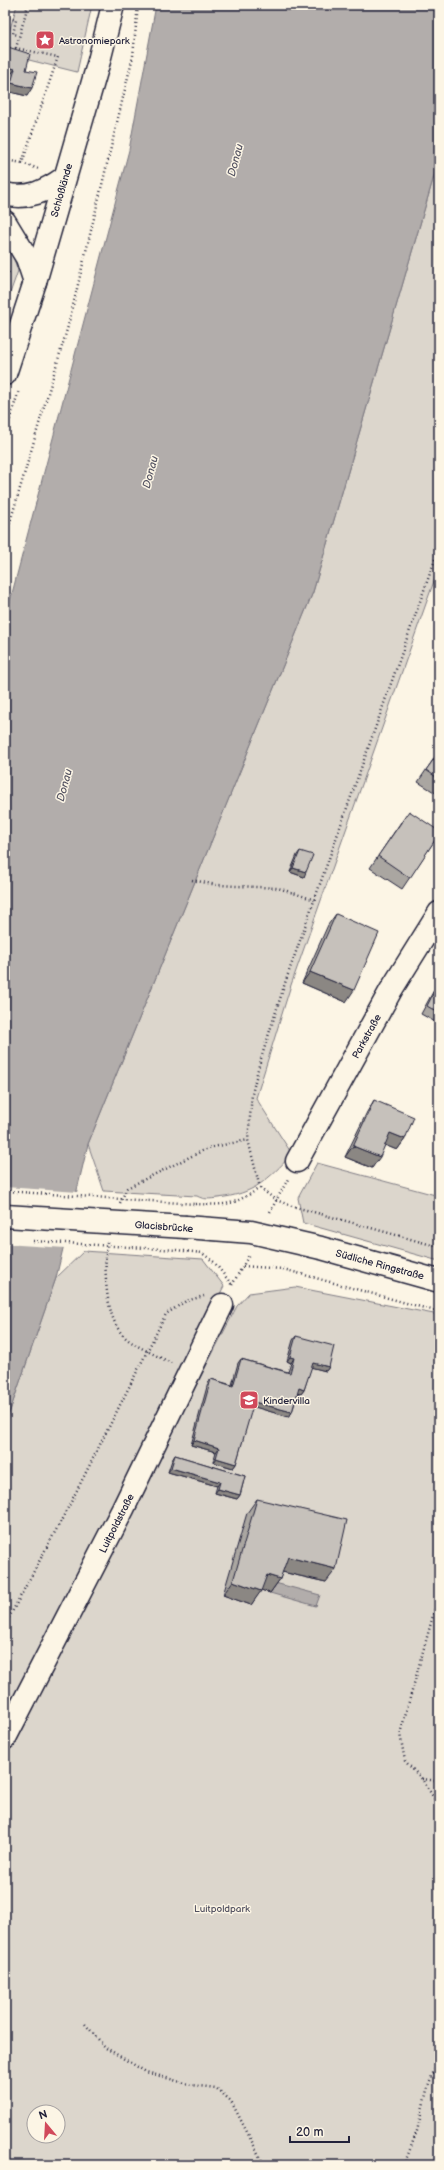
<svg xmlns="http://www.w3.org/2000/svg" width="444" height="2170" font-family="'Balsamiq Sans',sans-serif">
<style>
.green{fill:#dcd6cc;stroke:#7f7c84;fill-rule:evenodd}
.water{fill:#b2adab;stroke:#78757e}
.pier{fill:#fcf5e5}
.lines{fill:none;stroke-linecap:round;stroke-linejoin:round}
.minor-casing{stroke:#22223b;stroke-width:25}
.major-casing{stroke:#22223b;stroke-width:25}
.path{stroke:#22223b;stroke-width:2.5;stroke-dasharray:1 3;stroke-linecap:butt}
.minor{stroke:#fcf5e5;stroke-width:22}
.major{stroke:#fcf5e5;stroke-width:22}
.major-bridge-casing{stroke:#22223b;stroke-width:25;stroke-linecap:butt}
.path-bridge{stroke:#22223b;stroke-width:2.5;stroke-dasharray:1 3;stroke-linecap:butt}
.major-bridge{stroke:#fcf5e5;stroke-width:22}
.wall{fill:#aaa6a1;stroke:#22223b}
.shaded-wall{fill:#8b8783;stroke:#22223b}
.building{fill:#c6c1bb;stroke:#22223b}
.labels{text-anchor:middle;stroke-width:3;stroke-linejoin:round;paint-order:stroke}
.poi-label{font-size:10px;fill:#22223b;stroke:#fcf5e5;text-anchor:start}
.street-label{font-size:10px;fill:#22223b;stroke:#fcf5e5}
.park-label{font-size:10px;fill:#504f5f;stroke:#fcf5e5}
.water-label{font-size:11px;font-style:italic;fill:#545362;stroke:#fcf5e5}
</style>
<rect width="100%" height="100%" fill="#fcf5e5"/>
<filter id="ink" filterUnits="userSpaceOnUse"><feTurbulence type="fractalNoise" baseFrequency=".025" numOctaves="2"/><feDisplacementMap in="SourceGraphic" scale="8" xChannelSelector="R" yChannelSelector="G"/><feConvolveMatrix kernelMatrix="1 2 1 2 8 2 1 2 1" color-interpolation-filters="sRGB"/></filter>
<g filter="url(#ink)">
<g class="green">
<path d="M17 5H92L77 72 5 54V46Z"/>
<path d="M439 159V567L291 985 256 1098 292 1154C268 1180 254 1194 218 1198 210 1199 204 1200 197 1196L104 1191 88 1144 313 592Z"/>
<path d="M5 239 10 247 18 271 5 307Z"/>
<path d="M317 1163 439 1196V1261L303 1223 298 1198Z"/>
<path d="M84 1251 203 1259 224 1286 5 1721V1425L56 1278Z"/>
<path d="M295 1287 439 1315V2165H5V1757L237 1306 249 1293ZM34 2112H58V2136H34Z"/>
</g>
<g class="water">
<path d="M156 5H439V159L313 592 88 1144 56 1278 5 1425V620L129 150Z"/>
<path d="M275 1583 320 1595 316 1606 270 1593Z"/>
</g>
<path class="pier" d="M5 1187 78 1192 65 1248 5 1244Z"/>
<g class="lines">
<g class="minor-casing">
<g id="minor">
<path d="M5 194C28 200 46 191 64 178"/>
<path d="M5 222 27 258 35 282"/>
<path d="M5 374 35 282 99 61 113 5"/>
<path d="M297 1161 391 990 439 913"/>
<path d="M5 1738 123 1509 222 1305"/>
</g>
</g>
<g class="major-casing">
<path id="major" d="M186 1227 251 1232 321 1248 439 1281"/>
</g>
<g class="path">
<path d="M5 17 16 20 13 34 19 35"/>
<path d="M5 160 22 163 58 57 16 48 28 5"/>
<path d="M22 163 39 169"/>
<path d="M5 280 9 271"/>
<path d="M5 435 19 390"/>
<path d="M5 539 68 326 133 56 138 5"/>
<path d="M192 880 217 885 278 888 315 900"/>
<path d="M260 1188 248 1140 252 1094 259 1065 286 980 439 548"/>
<path d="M260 1188 276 1200 292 1206 439 1247"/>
<path d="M120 1203 127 1188 208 1148 248 1140"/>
<path d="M195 1204C229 1205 231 1206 260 1188"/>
<path d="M270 1212 288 1179"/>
<path d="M107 1242C104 1268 104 1321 127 1339 137 1347 158 1356 171 1363"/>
<path d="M176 1250 202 1253 214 1262 232 1285"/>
<path d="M243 1266 283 1269 439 1312"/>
<path d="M232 1285 249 1255"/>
<path d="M439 1594 400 1734 405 1761 422 1779 439 1806"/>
<path d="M5 1625 70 1504 166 1314 186 1301 204 1296"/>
<path d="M422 1779 439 1781"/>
<path d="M85 2024 106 2048 146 2072 191 2085 216 2088 231 2101 264 2165"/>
<path d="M404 2165 417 2131 428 2086 439 2058"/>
</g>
<use href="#minor" class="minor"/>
<use href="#major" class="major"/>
<g class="major-bridge-casing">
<path id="major-bridge" d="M5 1216 186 1227"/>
</g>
<g class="path-bridge">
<path d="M5 1191 195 1204"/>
<path d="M33 1241 176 1250"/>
</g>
<use href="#major-bridge" class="major-bridge"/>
</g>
<g class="wall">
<path d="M8 47 26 70 27 96 6 91 9 77 5 76V51Z"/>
<path d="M439 751V795L418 782Z"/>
<path d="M401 822 439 834 402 889 370 868Z"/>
<path d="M300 851 304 877 290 872 297 855Z"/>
<path d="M336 914 346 1002 302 983 328 925Z"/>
<path d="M439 982V1024L421 1014 434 990Z"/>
<path d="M374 1100 405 1139 397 1150 385 1145 372 1168 345 1157 367 1112Z"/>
<path d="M296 1336 329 1367 326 1371 311 1367 304 1390 301 1394 298 1393 292 1412 289 1417 252 1406 236 1464 233 1468 213 1462 216 1452 191 1445 208 1383 211 1379 232 1385 238 1363 241 1359 288 1372 291 1363 287 1361 293 1340Z"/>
<path d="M175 1455 245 1476 240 1495 237 1499 215 1493 217 1486 168 1472 172 1460Z"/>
<path d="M257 1499 326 1582 282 1572 280 1579 270 1593 261 1590 251 1605 223 1595 247 1513Z"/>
</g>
<g class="shaded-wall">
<path d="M5 66 15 69 9 77 5 76Z"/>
<path d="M11 83 32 88 27 96 6 91Z"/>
<path d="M293 868 306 872 304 877 290 872Z"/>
<path d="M310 972 354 990 346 1002 302 983Z"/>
<path d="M390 1133 405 1139 397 1150 382 1144Z"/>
<path d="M353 1146 380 1157 372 1168 345 1157Z"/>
<path d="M290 1357 294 1358 291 1363 287 1361Z"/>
<path d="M313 1363 329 1367 326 1371 310 1367Z"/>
<path d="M299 1388 304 1390 301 1394 296 1393Z"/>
<path d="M254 1402 292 1412 289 1417 251 1406Z"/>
<path d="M194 1440 219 1448 216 1452 191 1445Z"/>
<path d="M216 1458 236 1464 233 1468 213 1462Z"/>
<path d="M171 1468 220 1482 217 1486 168 1472Z"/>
<path d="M218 1489 240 1495 237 1499 215 1493Z"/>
<path d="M288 1557 336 1569 326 1582 278 1571Z"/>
<path d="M267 1575 280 1579 270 1593 258 1589Z"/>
<path d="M233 1581 261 1591 251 1605 223 1595Z"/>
</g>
<g class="building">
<path d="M8 47 30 54 26 70 37 72 32 88 11 83 15 69 5 66V57Z"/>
<path d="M439 752V779L426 770Z"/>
<path d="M409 811 439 831V834L410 878 378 856Z"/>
<path d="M300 851 313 855 306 872 293 868Z"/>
<path d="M336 914 379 933 354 990 310 972Z"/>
<path d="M439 982V1013L427 1006Z"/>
<path d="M374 1100 414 1117 405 1139 390 1133 380 1157 353 1146Z"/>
<path d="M296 1336 334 1346 329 1367 313 1363 304 1390 299 1388 292 1412 254 1402 236 1464 216 1458 219 1448 194 1440 211 1379 233 1386 241 1359 290 1373 294 1358 290 1357Z"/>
<path d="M175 1455 245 1476 240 1495 218 1489 220 1482 171 1468Z"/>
<path d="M257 1499 347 1520 336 1569 288 1557 280 1579 267 1575 261 1591 233 1581Z"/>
</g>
</g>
<defs>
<g id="sight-square" transform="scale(1)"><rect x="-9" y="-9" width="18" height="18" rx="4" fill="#d1495b" stroke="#fcf5e5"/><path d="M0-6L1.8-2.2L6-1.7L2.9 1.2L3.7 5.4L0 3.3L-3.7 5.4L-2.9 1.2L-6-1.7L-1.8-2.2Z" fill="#fff"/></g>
<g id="school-square" transform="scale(1)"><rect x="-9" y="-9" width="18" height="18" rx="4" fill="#d1495b" stroke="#fcf5e5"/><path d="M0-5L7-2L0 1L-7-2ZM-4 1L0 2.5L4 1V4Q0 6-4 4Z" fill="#fff"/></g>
</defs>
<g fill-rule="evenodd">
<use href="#sight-square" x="45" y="40"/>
<use href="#school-square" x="249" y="1400"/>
</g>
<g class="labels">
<g class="poi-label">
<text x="59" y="44">Astronomiepark</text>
<text x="263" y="1404">Kindervilla</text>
</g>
<g class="street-label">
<text transform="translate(61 190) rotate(-74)" y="4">Schloßlände</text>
<text transform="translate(366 1036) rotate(-61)" y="4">Parkstraße</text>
<text transform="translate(164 1226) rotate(4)" y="4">Glacisbrücke</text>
<text transform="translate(380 1264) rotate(15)" y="4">Südliche Ringstraße</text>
<text transform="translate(116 1523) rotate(-63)" y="4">Luitpoldstraße</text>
</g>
<g class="park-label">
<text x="222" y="1912">Luitpoldpark</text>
</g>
<g class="water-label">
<text transform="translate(235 160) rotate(-75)" y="4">Donau</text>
<text transform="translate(150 472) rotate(-75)" y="4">Donau</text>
<text transform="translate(64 785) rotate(-75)" y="4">Donau</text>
</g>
</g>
<rect width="444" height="2170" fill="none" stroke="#fcf5e5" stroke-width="20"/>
<rect x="10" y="10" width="424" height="2150" fill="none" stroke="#22223b" stroke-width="1.5" filter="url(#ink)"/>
<g transform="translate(46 2124) rotate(342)"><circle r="19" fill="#fcf5e5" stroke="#a5a1a1"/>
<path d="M0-3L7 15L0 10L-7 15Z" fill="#d1495b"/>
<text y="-6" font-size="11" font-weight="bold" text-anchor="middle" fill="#22223b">N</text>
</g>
<path d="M290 2136v6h59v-6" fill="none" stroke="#22223b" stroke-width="2"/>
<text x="296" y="2136" font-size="12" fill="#22223b" stroke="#fcf5e5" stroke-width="3" paint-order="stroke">20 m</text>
</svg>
